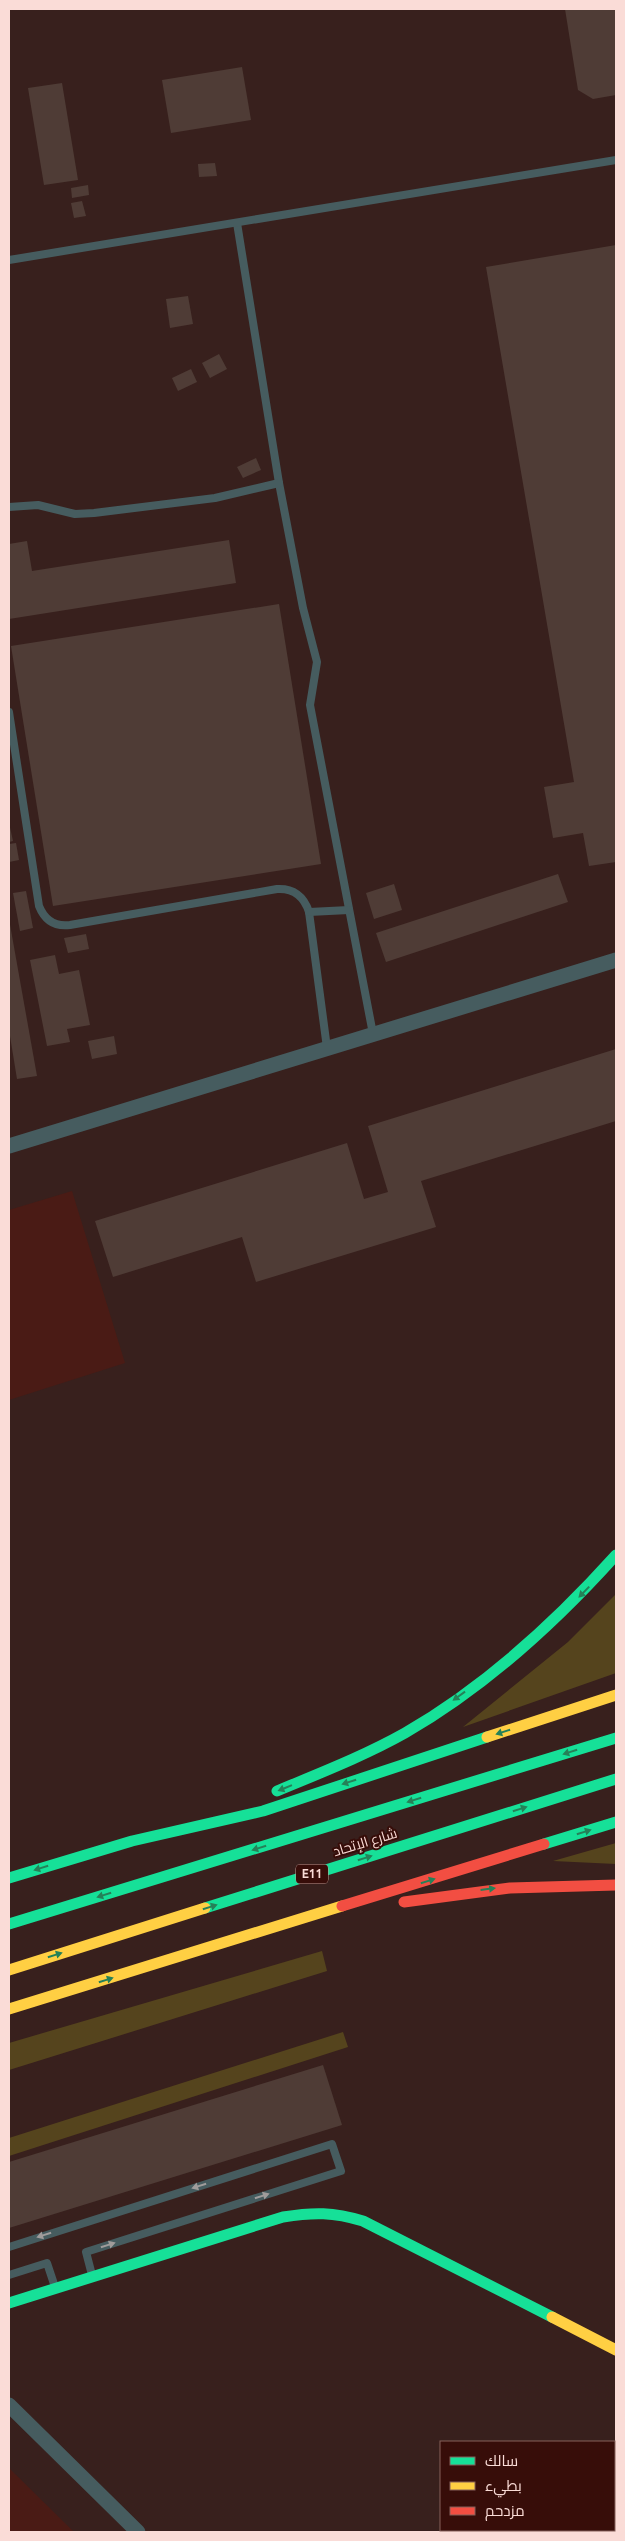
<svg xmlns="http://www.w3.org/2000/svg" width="625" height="2541" font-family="Ubuntu,Cairo,sans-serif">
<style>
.built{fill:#4a1b15}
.green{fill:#55441d}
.building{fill:#4f3c36}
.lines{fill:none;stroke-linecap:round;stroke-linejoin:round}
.lane{stroke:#465c5f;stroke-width:8}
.street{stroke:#465c5f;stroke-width:15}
.fast{stroke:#16e098;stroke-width:11}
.slow{stroke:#ffcf43;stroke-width:11}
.jam{stroke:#f24e42;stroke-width:11}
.oneway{fill:#258158}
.oneway2{fill:#a09c9b}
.labels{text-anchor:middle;stroke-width:4;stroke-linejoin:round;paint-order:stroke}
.shield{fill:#370d09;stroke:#c09e99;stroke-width:1}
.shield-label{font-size:12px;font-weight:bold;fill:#fadcd7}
.street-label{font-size:14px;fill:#fadcd7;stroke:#370d09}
</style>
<rect width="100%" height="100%" fill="#38201d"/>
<g class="built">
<path d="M72 1191 125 1363 9 1400V1210Z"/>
<path d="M9 2468 74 2532H9Z"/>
</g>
<g class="green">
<path d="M616 1594V1673L463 1727 568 1642Z"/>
<path d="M616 1843V1864L553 1861Z"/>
<path d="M322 1951 327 1971 9 2070V2043Z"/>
<path d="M343 2032 348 2047 9 2156V2138Z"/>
</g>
<g class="building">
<path d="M565 9H616V95L593 99 578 90Z"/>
<path d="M242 67 251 120 171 133 162 80Z"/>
<path d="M62 83 78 180 44 185 28 88Z"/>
<path d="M215 163 217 176 199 177 198 164Z"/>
<path d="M88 185 89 195 72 198 71 188Z"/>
<path d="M82 201 86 216 74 218 71 203Z"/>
<path d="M616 245V862L589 866 583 833 553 838 544 787 574 782 486 267Z"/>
<path d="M188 296 193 324 170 328 166 299Z"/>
<path d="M219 354 227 369 210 378 202 363Z"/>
<path d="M191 369 197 382 178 391 172 378Z"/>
<path d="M256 458 261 470 243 478 237 467Z"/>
<path d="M229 540 236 583 9 619V544L27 541 32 571Z"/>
<path d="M279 604 321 864 53 906 11 646Z"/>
<path d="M9 823 13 841 9 842Z"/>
<path d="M16 843 19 860 9 862V844Z"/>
<path d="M558 874 568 902 386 962 376 933Z"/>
<path d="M394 884 402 910 374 919 366 893Z"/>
<path d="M26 891 33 928 20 931 13 893Z"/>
<path d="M9 919 37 1076 17 1079 9 1030Z"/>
<path d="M86 934 89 949 68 953 64 938Z"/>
<path d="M55 955 59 974 79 970 90 1025 67 1029 70 1042 47 1046 30 960Z"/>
<path d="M114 1036 117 1054 92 1059 88 1041Z"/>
<path d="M616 1049V1121L421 1181 436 1227 256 1282 242 1237 113 1277 95 1221 347 1143 364 1199 388 1192 368 1126Z"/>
<path d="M323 2065 342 2125 9 2228V2162Z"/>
</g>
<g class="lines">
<g class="lane">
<path d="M237 223 279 483 303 608 317 662 310 705 373 1034"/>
<path d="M9 260 616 160"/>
<path d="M9 507 38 505 75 514 94 513 215 498 279 483"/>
<path d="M9 712 39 906C45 921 55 927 70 925L277 889C293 888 304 896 309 912L327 1048"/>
<path d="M309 912 349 910"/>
<path d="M9 2247 332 2144 341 2171 86 2252 92 2275"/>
<path d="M9 2275 47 2263 55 2287"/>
</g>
<g class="street">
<path d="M9 1146 616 960"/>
<path d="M9 2405 138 2532"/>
</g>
<g class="fast">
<path d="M277 1791C320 1773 364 1756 405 1733 485 1687 554 1624 616 1555"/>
<path d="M544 1844 616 1822"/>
<path d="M9 1878 132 1841 263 1811 487 1737"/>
<path d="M205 1908 616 1779"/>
<path d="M9 1924 616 1738"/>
<path d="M9 2303 283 2217C314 2212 333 2212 363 2221L552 2317"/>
</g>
<g class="slow">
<path d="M487 1737 616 1695"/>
<path d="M9 1970 205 1908"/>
<path d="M9 2009 342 1906"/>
<path d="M552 2317 616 2350"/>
</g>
<g class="jam">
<path d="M404 1902 510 1888 616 1885"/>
<path d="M342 1906 544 1844"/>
</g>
</g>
<defs><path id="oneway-solid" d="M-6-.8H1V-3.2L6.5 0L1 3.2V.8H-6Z" transform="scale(1.25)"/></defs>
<g class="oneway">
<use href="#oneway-solid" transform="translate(584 1592) rotate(134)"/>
<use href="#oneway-solid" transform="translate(459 1696) rotate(144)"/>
<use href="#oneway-solid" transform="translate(503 1732) rotate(162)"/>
<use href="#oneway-solid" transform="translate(570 1752) rotate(163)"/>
<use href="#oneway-solid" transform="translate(349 1782) rotate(162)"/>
<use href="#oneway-solid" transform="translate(285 1788) rotate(158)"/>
<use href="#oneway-solid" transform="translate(414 1800) rotate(163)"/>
<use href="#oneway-solid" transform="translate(520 1809) rotate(-17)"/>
<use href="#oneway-solid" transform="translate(584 1832) rotate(-17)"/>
<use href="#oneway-solid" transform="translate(259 1848) rotate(163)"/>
<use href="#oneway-solid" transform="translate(365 1858) rotate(-17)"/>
<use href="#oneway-solid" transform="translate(41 1868) rotate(163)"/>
<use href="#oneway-solid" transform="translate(428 1881) rotate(-17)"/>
<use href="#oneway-solid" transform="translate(488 1889) rotate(-7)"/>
<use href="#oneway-solid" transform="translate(104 1895) rotate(163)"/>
<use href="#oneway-solid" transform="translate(210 1907) rotate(-17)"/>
<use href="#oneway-solid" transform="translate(55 1955) rotate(-17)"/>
<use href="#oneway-solid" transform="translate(106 1980) rotate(-17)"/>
</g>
<g class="oneway2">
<use href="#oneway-solid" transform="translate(199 2186) rotate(162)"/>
<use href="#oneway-solid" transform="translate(262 2196) rotate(-18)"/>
<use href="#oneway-solid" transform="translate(44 2235) rotate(162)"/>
<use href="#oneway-solid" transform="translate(108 2245) rotate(-18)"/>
</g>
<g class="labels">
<rect class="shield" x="296" y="1864.5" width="32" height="19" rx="4"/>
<g class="shield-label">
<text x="312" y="1878">E11</text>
</g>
<g class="street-label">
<text transform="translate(365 1842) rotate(-17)" y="5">شارع الإتحاد</text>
</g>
</g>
<rect width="625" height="2541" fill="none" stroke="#fadcd7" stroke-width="20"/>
<rect x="440" y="2441" width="175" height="90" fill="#370d09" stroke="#85605b"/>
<rect x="450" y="2457" width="25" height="8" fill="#16e098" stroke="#85605b"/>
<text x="485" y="2466" font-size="15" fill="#fadcd7">سالك</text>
<rect x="450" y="2482" width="25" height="8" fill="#ffcf43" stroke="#85605b"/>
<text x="485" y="2491" font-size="15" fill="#fadcd7">بطيء</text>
<rect x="450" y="2507" width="25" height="8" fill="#f24e42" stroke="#85605b"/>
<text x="485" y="2516" font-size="15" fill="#fadcd7">مزدحم</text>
</svg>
